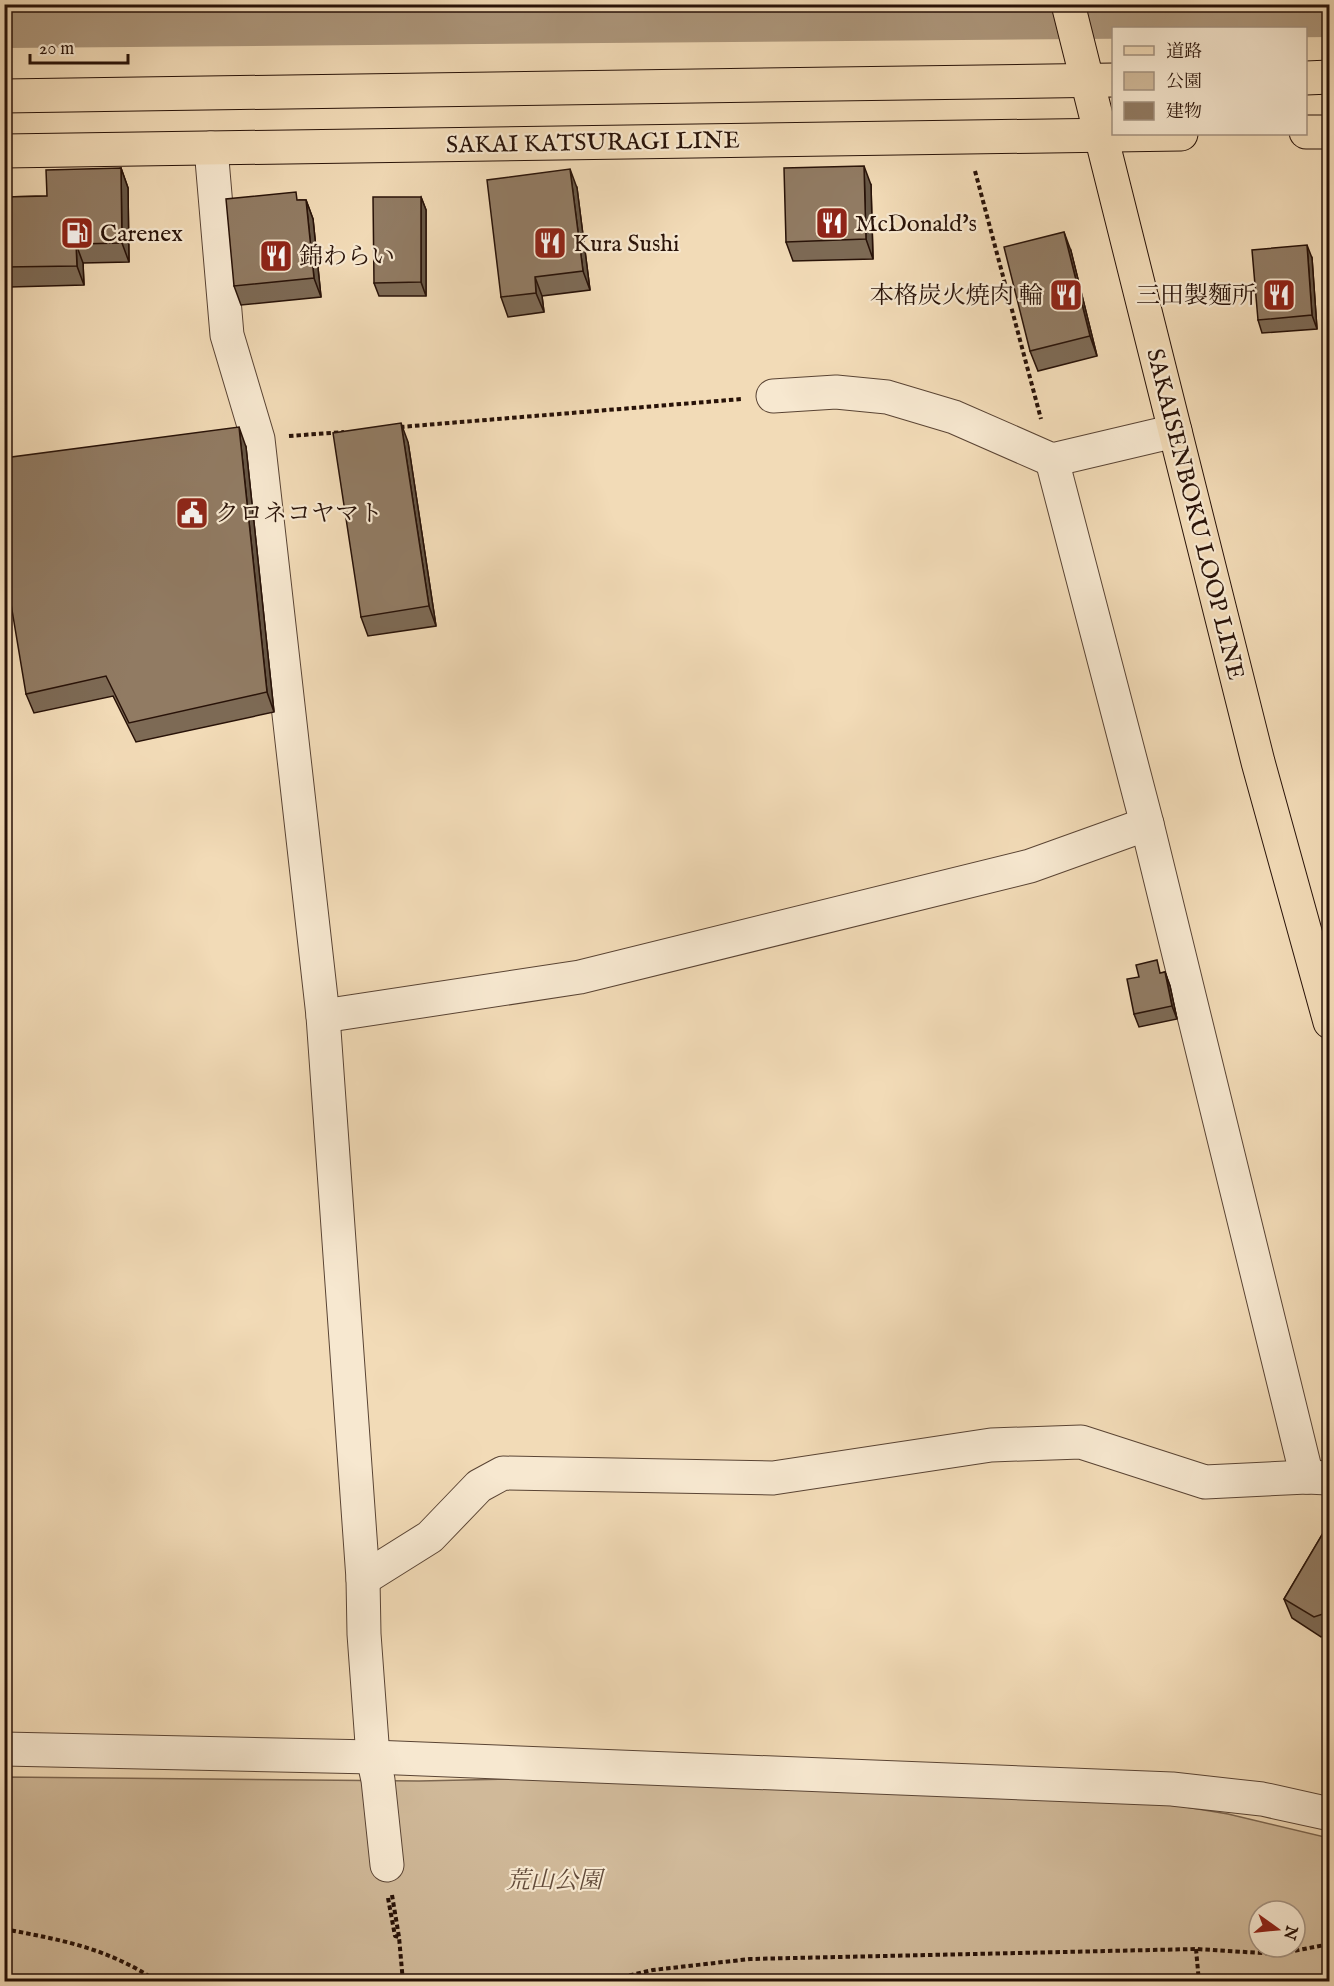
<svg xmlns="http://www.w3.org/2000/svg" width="1334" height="1986" font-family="'IM FELL English','Noto Serif JP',serif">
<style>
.green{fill:#d0b999;stroke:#7c6650;stroke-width:1.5;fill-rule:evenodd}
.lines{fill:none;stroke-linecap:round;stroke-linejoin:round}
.river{stroke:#ad977c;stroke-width:58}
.minor-casing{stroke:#5a4434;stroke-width:35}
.major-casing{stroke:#281208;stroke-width:35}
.path{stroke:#281208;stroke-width:4;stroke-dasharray:4.5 3;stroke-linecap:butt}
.minor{stroke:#f7e8d0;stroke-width:33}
.major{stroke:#f2dbb7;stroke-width:33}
.wall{fill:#7d6a55;stroke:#281208;stroke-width:1.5}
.shaded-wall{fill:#665645;stroke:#281208;stroke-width:1.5}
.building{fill:#917b63;stroke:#281208;stroke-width:1.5}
.labels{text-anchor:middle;stroke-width:4.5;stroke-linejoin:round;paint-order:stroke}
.street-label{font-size:24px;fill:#281208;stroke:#f7e8d0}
.poi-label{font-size:24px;fill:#281208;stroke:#f7e8d0;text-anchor:start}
.park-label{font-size:24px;font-style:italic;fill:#634c3b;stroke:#f7e8d0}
</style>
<rect width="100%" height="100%" fill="#f2dbb7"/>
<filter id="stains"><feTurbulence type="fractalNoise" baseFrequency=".00333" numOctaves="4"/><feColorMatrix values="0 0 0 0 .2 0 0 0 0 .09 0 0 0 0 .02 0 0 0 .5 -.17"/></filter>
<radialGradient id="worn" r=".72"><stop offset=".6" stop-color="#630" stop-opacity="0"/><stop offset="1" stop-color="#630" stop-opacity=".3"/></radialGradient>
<path class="green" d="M4 1777 419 1781 555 1778 1150 1801 1228 1814 1329 1838V1981H5ZM1259 1911H1295V1947H1259Z"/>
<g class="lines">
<path class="river" d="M4 19 1330 8"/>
<g class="minor-casing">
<g id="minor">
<path d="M211 148 227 335 258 439 323 1016 363 1579 364 1634 373 1757 378 1780 387 1865"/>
<path d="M773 396 836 392 887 397 954 417 1052 460 1175 431"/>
<path d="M1052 460 1147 824 1307 1477"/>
<path d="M323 1016 580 977 1030 866 1147 824"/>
<path d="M363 1579 430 1537 479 1486 503 1473 773 1478 991 1445 1081 1442 1205 1482 1307 1477 1328 1478"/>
<path d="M4 1749 373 1757 1172 1789 1262 1799 1330 1814"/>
</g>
</g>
<g class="major-casing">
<g id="major">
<path d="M1068 4 1258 762 1330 1022"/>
<path d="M1306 78 1330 77"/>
<path d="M4 96 1114 80"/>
<path d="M1306 132H1330"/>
<path d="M4 151 1181 134"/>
</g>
</g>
<g class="path">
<path d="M975 171 1041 419"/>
<path d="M400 427 742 399"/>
<path d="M289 436 344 432"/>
<path d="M392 1895 399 1937"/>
<path d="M388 1898 395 1936 399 1937 403 1982"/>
<path d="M4 1929C62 1940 108 1948 158 1982"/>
<path d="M1196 1949 1199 1982"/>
<path d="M600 1982 653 1970 750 1959 1196 1949 1278 1954 1330 1944"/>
</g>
<use href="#minor" class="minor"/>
<use href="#major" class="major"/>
</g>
<g class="wall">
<path d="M121 168 128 188 129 262 83 263 84 285 10 287 4 272V197L47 196Z"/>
<path d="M871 185 873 259 793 261 786 242Z"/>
<path d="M577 188 590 290 542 296 544 312 508 317 501 297Z"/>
<path d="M421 197 426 210V296H379L374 283Z"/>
<path d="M299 200H306L313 219 321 297 241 305 234 286Z"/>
<path d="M1071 251 1097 356 1038 371 1030 351Z"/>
<path d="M1312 258 1317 329 1262 333 1258 320Z"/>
<path d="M408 442 436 626 368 636 361 617Z"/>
<path d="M246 447 274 712 136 742 113 696 34 713 26 694Z"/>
<path d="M1165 972 1170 986 1177 1019 1139 1027 1134 1014 1162 973Z"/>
<path d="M1329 1523V1634L1321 1637 1292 1618 1284 1599Z"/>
</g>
<g class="shaded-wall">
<path d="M864 166 871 185 873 259 866 239Z"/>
<path d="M121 168 128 188 129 262 122 243Z"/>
<path d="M570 169 577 188 590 290 583 271Z"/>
<path d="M421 197 426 210V296L421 282Z"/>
<path d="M306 200 313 219 321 297 314 278Z"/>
<path d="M1064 232 1071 251 1097 356 1090 336Z"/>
<path d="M76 244 83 263 84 285 77 266Z"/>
<path d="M1307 245 1312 258 1317 329 1312 315Z"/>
<path d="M535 277 542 296 544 312 536 293Z"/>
<path d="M401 423 408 442 436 626 429 606Z"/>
<path d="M239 427 246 447 274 712 267 692Z"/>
<path d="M1165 972 1170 986 1177 1019 1172 1006Z"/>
</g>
<g class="building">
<path d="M864 166 866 239 786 242 784 168Z"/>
<path d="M121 168 122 243 76 244 77 266 4 267V197L47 196 46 170Z"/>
<path d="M570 169 583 271 535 277 536 293 501 297 487 180Z"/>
<path d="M296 192 297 200H306L314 278 234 286 226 199Z"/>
<path d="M373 197H421V282L374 283Z"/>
<path d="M1064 232 1090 336 1030 351 1004 247Z"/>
<path d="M1307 245 1312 315 1258 320 1252 250Z"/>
<path d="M401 423 429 606 361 617 333 433Z"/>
<path d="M239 427 267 692 129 723 106 676 26 694 4 562V458Z"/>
<path d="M1157 960 1160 973 1165 972 1172 1006 1134 1014 1127 979 1139 977 1136 965Z"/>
<path d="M1329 1523V1612L1314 1617 1284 1599Z"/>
</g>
<defs>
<g id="restaurant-square" transform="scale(1.725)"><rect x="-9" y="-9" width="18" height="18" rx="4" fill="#8f2418" stroke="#f7e8d0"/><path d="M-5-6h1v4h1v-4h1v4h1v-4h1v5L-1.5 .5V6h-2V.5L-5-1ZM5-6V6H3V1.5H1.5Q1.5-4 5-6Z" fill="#fff"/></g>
<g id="fuel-square" transform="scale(1.725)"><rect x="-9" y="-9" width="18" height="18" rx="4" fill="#8f2418" stroke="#f7e8d0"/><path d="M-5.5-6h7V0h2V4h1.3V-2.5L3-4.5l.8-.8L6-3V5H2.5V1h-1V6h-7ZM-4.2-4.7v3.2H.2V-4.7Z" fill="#fff"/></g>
<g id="civic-square" transform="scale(1.725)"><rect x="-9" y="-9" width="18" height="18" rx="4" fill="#8f2418" stroke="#f7e8d0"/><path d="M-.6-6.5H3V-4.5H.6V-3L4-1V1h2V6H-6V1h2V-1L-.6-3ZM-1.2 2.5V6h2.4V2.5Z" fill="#fff"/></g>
</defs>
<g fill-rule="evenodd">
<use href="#restaurant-square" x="832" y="223"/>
<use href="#fuel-square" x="77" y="233"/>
<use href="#restaurant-square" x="550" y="243"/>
<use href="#restaurant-square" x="276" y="256"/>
<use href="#restaurant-square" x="1066" y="295"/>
<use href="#restaurant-square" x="1279" y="295"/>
<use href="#civic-square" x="192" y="513"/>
</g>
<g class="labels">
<g class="street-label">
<text transform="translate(593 142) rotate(-1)" y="8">SAKAI KATSURAGI LINE</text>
<text transform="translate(1196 514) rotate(76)" y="8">SAKAISENBOKU LOOP LINE</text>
</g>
<g class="poi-label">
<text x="855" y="231">McDonald's</text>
<text x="100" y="241">Carenex</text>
<text x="573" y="251">Kura Sushi</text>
<text x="299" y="264">錦わらい</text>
<text x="1043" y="303" text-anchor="end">本格炭火焼肉 輪</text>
<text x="1256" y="303" text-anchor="end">三田製麵所</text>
<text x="215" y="521">クロネコヤマト</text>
</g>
<g class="park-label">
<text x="554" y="1888">荒山公園</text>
</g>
</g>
<rect width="1334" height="1986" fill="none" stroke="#f2dbb7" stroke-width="24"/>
<rect x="6" y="6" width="1322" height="1974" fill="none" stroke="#281208" stroke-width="3"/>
<rect x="12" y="12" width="1310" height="1962" fill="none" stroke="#281208" stroke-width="1.5"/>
<rect x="1112" y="27" width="195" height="108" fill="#f7e8d0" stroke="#a49280" stroke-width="1.5"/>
<rect x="1124" y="46" width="30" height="9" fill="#f2dbb7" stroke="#a49280" stroke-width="1.5"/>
<text x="1166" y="57" font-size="18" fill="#281208">道路</text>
<rect x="1124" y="72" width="30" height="18" fill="#d0b999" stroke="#a49280" stroke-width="1.5"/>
<text x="1166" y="87" font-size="18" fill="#281208">公園</text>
<rect x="1124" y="102" width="30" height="18" fill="#917b63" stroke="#a49280" stroke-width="1.5"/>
<text x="1166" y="117" font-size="18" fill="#281208">建物</text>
<g transform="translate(1277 1929) rotate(105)"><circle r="28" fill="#f7e8d0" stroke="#a49280" stroke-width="1.5"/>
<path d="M0-4.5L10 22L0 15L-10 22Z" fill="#8f2418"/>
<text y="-9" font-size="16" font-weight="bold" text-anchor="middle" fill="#281208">N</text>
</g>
<path d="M30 54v9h98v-9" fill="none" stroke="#281208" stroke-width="3"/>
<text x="39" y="54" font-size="18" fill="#281208" stroke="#f7e8d0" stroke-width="4.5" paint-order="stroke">20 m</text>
<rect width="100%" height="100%" filter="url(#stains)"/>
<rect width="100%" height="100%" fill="url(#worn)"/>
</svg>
